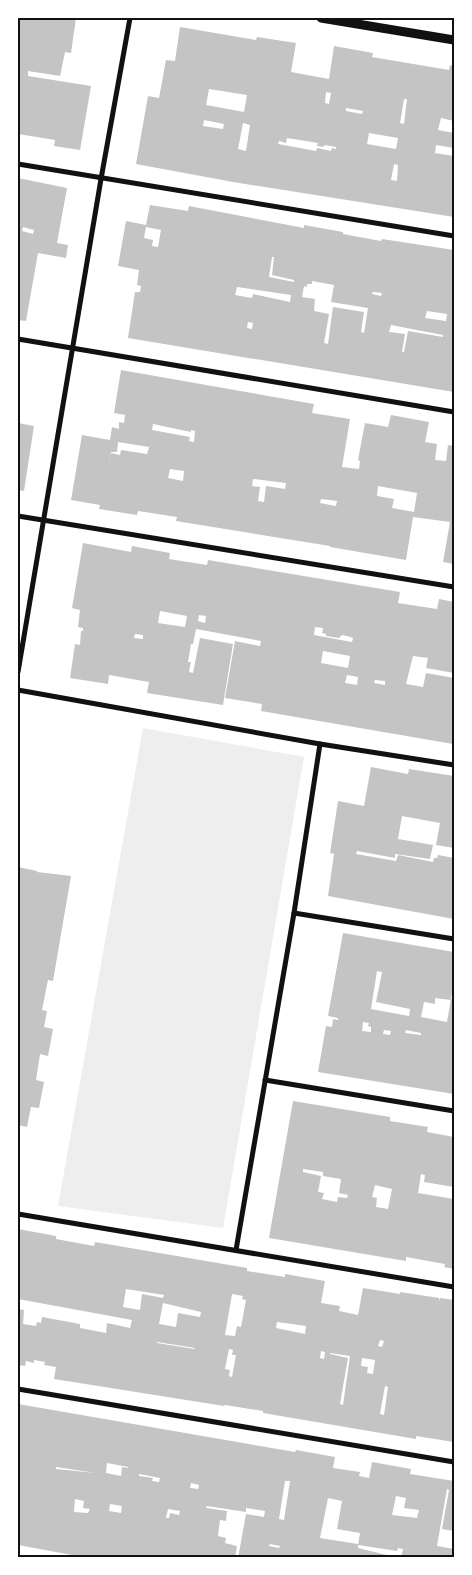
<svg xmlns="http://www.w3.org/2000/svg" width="472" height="1575" font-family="Raleway,sans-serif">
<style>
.green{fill:#eee}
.building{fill:#c4c4c4;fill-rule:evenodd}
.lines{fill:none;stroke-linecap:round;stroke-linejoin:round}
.minor{stroke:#111;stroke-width:5}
.tertiary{stroke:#111;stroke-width:9}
.neatline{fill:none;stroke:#111;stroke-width:2}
</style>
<rect width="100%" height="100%" fill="#fff"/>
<path class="green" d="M143 728 304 757 223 1228 58 1206Z"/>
<g class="building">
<path d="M18 18H76L71 53 65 52 60 76 28 71V76L91 86 80 150 54 146 55 140 18 134Z"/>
<path d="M180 27 256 40 257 37 296 43 291 72 329 79 334 46 373 53 372 57 449 70 450 65 454 66V121L441 118 438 130 454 133V148L436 145 435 153 454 156V217L233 182 136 164 148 96 159 98 166 60 175 61ZM209 89 247 95 244 112 206 105ZM326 92 331 93 329 104 325 103ZM404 99H407L404 124 400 123ZM346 108 363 111 362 114 346 111ZM204 120 224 124 223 129 203 126ZM243 123 250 125 246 151 238 149ZM369 133 398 138 396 149 367 144ZM287 138 318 143 317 146 324 147V145L336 147V149L332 148 331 151 317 148 316 151 278 144 279 141 286 143ZM394 164 398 165 397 181 391 180Z"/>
<path d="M18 178 67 188 57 243 68 245 66 258 38 253 26 321 18 320ZM23 227 34 230 33 234 22 231Z"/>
<path d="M150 205 188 211 189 206 304 228V225L343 232V234L381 241 382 239 454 250V392L128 338 135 292H140L141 286 137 285 139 270 118 266 126 221 146 225ZM146 227 161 230 158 247 152 246 153 240 144 238ZM272 257H274L272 275 294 280V282L269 277ZM312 281 334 285 331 302 368 308 364 333 361 332 364 312 333 307 328 344 324 343 329 314 314 311 315 299 302 297 304 286 307 287V284H312ZM237 287 291 295 290 302 253 294 252 298 235 295ZM373 292 382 293 381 296 372 294ZM427 311 447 314 446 321 425 318ZM248 322 253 323 252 329 247 328ZM391 325 443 335V337L408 331 404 352H402L405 334 389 332Z"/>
<path d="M121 370 314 404 312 413 350 419 342 467 359 469 360 461 358 460 365 423 388 427 391 415 429 422 425 442 437 444 435 460 446 461 448 445 454 446V564L443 562 450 522 413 517 406 560 330 547V546L176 521 177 517 138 511 137 515 99 509 100 505 71 500 82 435 110 440 112 427 119 429V422L124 423 125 415 114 413ZM153 424 191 432V430L195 431 194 442 189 441 190 437 152 430ZM118 442 149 447 147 454 121 450 120 455 111 453 107 476 111 452H117ZM170 469 184 471 183 481 168 478ZM253 479 286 483 285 489 266 486 264 502 258 501 260 487 252 486ZM378 486 417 493 414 512 392 508 394 499 377 496ZM321 499 337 501 336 506 320 503Z"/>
<path d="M18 423 34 426 24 491 18 490Z"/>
<path d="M83 543 131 552 132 546 170 553 169 559 207 565 208 560 400 592 398 603 437 609 439 599 454 602V673L426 668 428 658 413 656 406 684 423 687 426 673 454 678 453 744 261 711 262 704 225 698 235 641 260 646 261 641 196 629 193 644H191L188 662H191L189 672 193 673 200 638 233 644 223 705 147 693 149 682 109 675 108 684 70 678 75 644 80 645 81 631H83V628L78 627 80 610 72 608ZM160 611 187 616 185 627 158 623ZM199 615 206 616 205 623 198 621ZM315 627 323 628 322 633 326 634V636L339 638 342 635 347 636 353 638 352 642 314 635ZM135 634 143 635V639L134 638ZM323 651 350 656 348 668 321 663ZM347 675 358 677 357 685 345 683ZM375 680 385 681V685L374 683Z"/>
<path d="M371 767 408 774 409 769 454 776V848L436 845 440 823 402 816 398 839 433 845 430 859 395 854V858L357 851 356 854 396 861 398 855 433 862 434 858H437L438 855 454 858V919L328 896 334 854 330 853 338 801 364 806Z"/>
<path d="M18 867 37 871V872L71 876 53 981 48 980 42 1010 47 1011 44 1027 53 1029 48 1056 40 1054 36 1080 44 1082 39 1108 31 1107 27 1127 18 1125Z"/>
<path d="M343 933 454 952V986L453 985 451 1000 435 998V1004L424 1002 421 1017 447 1022 451 999H454V1094L318 1072 326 1026 332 1027 333 1019 338 1020V1018L328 1016ZM377 971 382 972 376 1002 410 1009 409 1016 371 1009ZM363 1022 369 1023 368 1026 371 1027V1032L362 1031ZM384 1030 391 1031 390 1035 383 1034ZM406 1030 421 1033V1035L405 1033Z"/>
<path d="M293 1101 390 1117V1121L428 1127 427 1132 454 1137V1187L424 1182 425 1175 421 1174 418 1193 454 1199V1269L444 1267 445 1264 406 1257V1261L269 1238ZM303 1169 323 1172V1176L341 1179 339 1193 348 1195 347 1198 338 1197 337 1202 322 1199 324 1193 318 1192 321 1176 303 1172ZM375 1185 392 1189 388 1209 376 1207 377 1198 372 1197Z"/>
<path d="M18 1229 56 1236V1239L94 1246 95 1242 247 1268V1271L285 1277V1274L325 1281 321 1303 340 1306 339 1311 358 1315 363 1288 400 1294V1292L439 1298 440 1301V1298L454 1300V1442L416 1436V1439L263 1413V1411L225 1405 224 1406 54 1379 56 1367 44 1365 45 1362 34 1360V1363L26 1361 25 1366 18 1365V1309L24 1310 23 1324 36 1326 37 1322 41 1323 42 1317 80 1324V1328L106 1333 107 1323 130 1328 132 1320 18 1299ZM126 1289 164 1295 163 1298 142 1294 140 1310 123 1307ZM232 1294 243 1296 242 1299 246 1300 241 1327 237 1326 235 1336 225 1335ZM163 1303 201 1312 200 1317 178 1313 176 1327 159 1324ZM277 1322 306 1326 305 1334 276 1328ZM380 1340 384 1341 382 1347 378 1346ZM157 1342 195 1348 194 1349 157 1343ZM229 1349 233 1350 232 1355H236L232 1377 229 1376 230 1370 225 1369ZM321 1351 325 1352 324 1359 320 1358ZM330 1353 350 1356 343 1405 340 1404 348 1358 330 1354ZM362 1358 375 1360 373 1374 367 1373 368 1367 361 1366ZM385 1386 388 1387 384 1415 380 1414Z"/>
<path d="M18 1404 295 1452 296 1450 335 1457 333 1468 360 1472 359 1476 369 1478 372 1462 411 1469 410 1474 454 1481V1531L442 1529 449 1490 447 1489 437 1546 454 1549V1558H401L403 1549 398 1548 397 1551 358 1545 360 1533 337 1529 342 1501 328 1498 320 1538 358 1544V1548L399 1558H238L246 1514 264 1517 265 1511 246 1508V1512L207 1506 206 1508 227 1511 226 1521 220 1520 218 1536 226 1538 225 1543 237 1546 235 1558H88L18 1545ZM107 1463 128 1467V1468L122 1467 121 1476 106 1473ZM56 1467 96 1473 56 1469ZM139 1474 160 1478 159 1482 152 1481 153 1478 139 1476ZM285 1481H290L284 1520 279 1519ZM191 1483 199 1485 198 1489 190 1488ZM396 1496 406 1498 404 1508 419 1510 417 1518 392 1515ZM75 1499 84 1501 83 1508 90 1509 88 1513 74 1512ZM110 1504 122 1506 121 1513 109 1511ZM168 1509 180 1511 179 1515 170 1513 169 1518H166ZM270 1544 280 1546 279 1548 269 1546Z"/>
</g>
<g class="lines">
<g class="minor">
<path d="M18 164 454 236"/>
<path d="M18 339 454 412"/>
<path d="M18 516 454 587"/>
<path d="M18 672 101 179 130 18"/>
<path d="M18 690 320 744 454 765"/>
<path d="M294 913 454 939"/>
<path d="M265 1080 454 1111"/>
<path d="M18 1214 454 1287"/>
<path d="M236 1250 294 913 320 744"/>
<path d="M18 1389 454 1462"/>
</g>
<path class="tertiary" d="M321 18 454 40"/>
</g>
<rect width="472" height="1575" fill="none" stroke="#ffffff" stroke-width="38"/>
<rect x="19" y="19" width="434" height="1537" class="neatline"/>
</svg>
